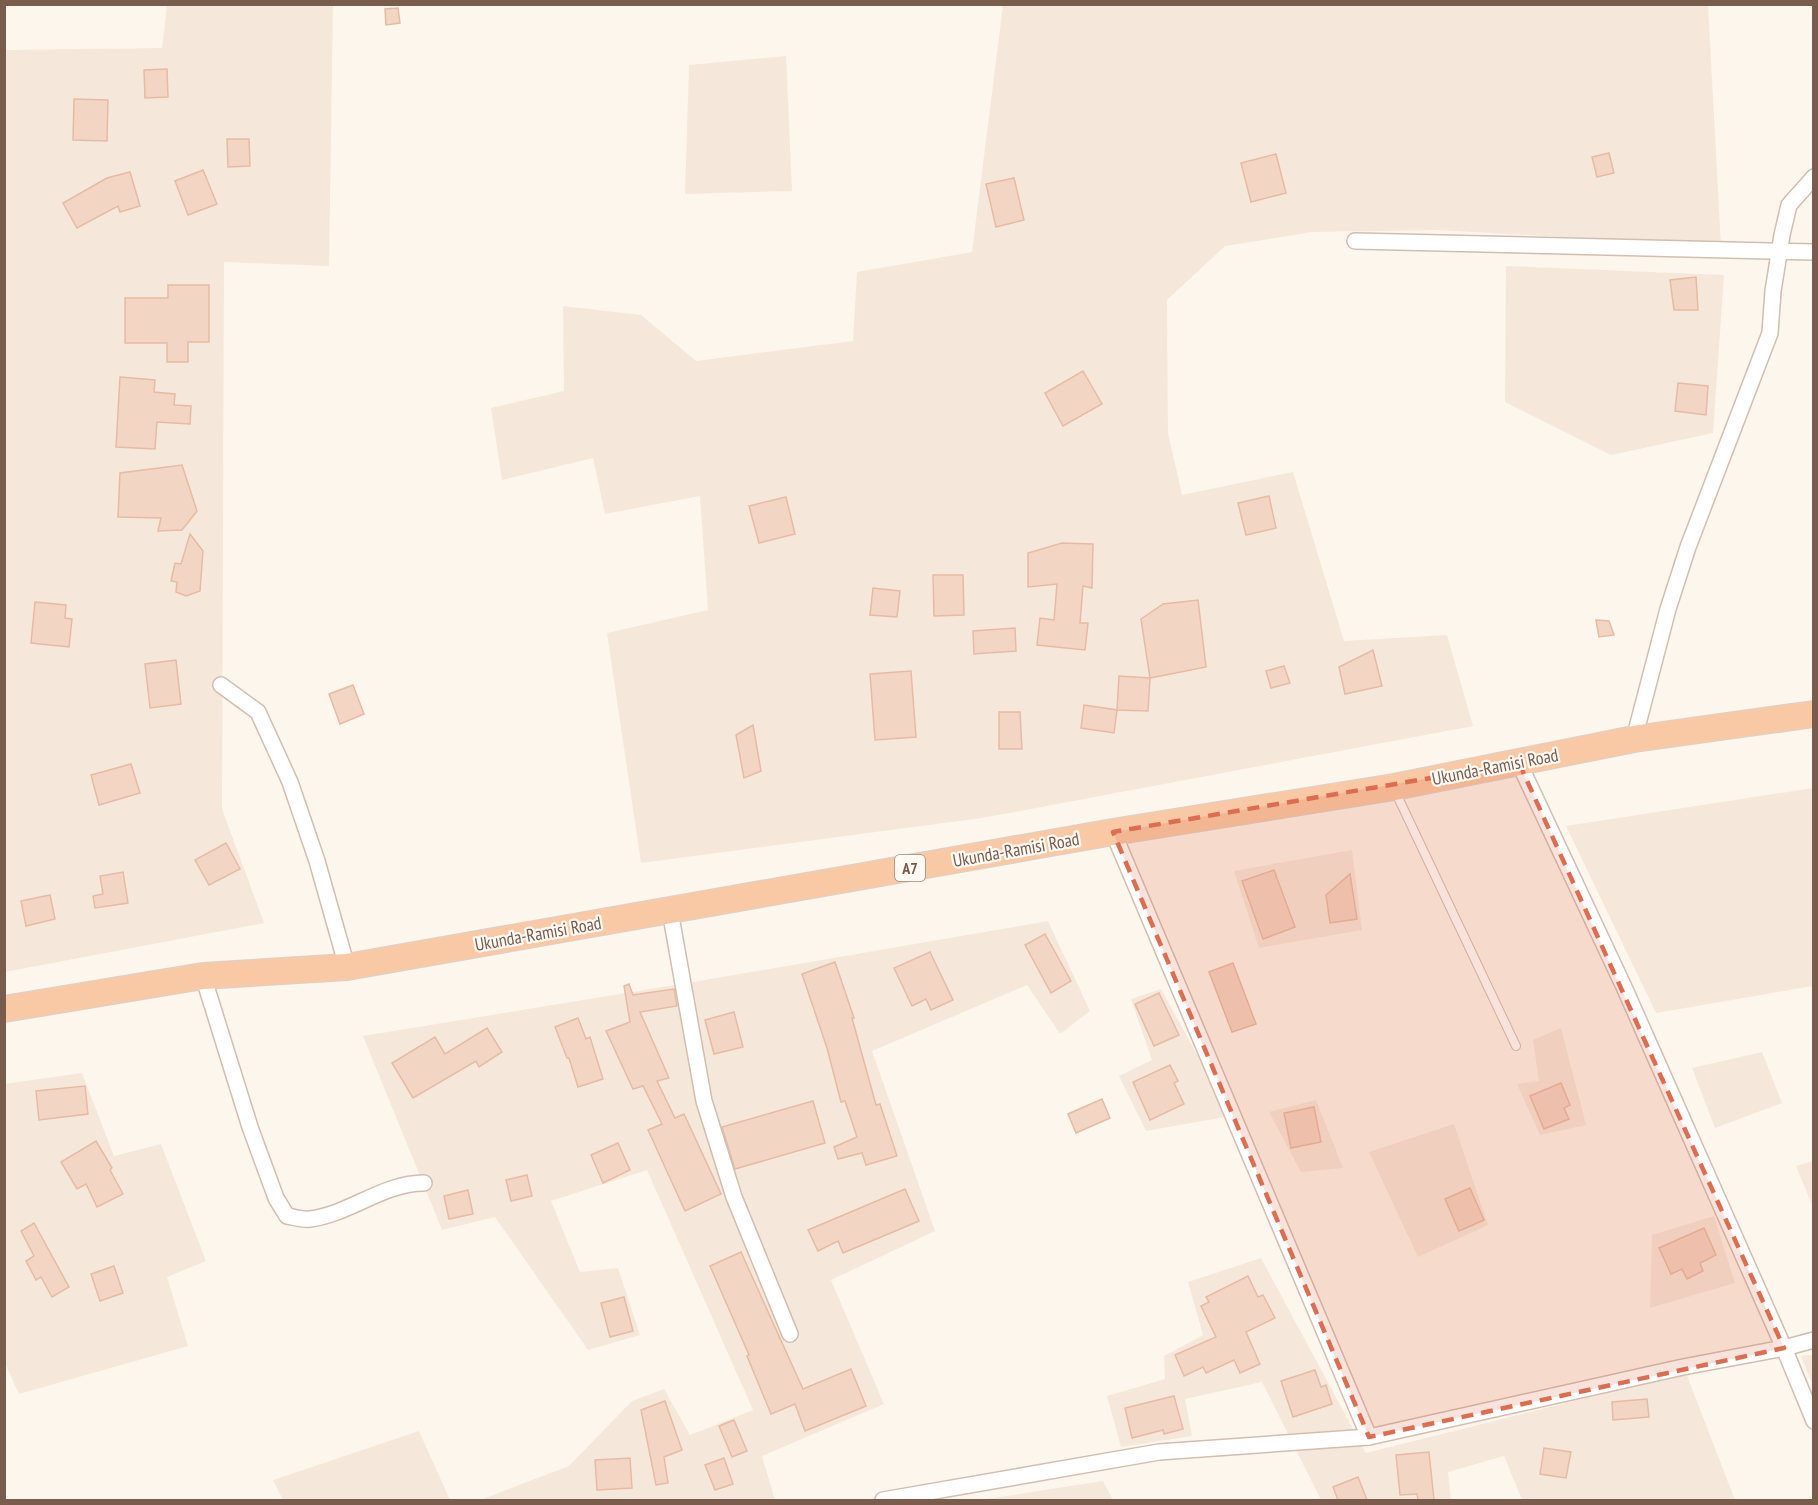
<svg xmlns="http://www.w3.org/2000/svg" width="1818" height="1505" font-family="'PT Sans Narrow',sans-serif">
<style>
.residential{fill:#f5e8da}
.building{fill:#f3d5c3;stroke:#e6bba3;stroke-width:1.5}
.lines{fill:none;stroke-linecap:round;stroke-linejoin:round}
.service-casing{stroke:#d1beb0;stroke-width:10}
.minor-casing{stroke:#d1beb0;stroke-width:18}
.trunk-casing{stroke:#dad1cd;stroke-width:28}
.service{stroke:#fff;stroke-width:8}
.minor{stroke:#fff;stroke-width:15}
.trunk{stroke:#f9c8a4;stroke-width:26}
.marked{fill:#dc6d51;fill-opacity:0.2;stroke:#dc6d51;stroke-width:4.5;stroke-dasharray:12 8;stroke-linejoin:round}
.labels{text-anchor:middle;stroke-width:4.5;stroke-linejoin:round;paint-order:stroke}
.shield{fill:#fffaf3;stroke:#a28b7f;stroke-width:1.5}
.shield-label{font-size:16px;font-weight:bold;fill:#7a5c4d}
.street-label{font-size:18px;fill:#7a5c4d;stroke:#fffaf3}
</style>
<rect width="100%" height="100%" fill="#fdf6ec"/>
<g class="residential">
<path d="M167 5H333L329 266 224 262 222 809 264 923 5 972 4 50 162 48Z"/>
<path d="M1003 5H1708L1721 246 1438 230 1313 232 1225 246 1167 300 1168 433 1182 495 1293 472 1344 641 1447 635 1473 726 982 818 641 863 607 633 708 610 700 496 605 514 593 458 502 480 491 408 564 391 563 306 641 315 696 361 853 341 857 272 972 252Z"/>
<path d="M786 56 792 191 685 194 689 65Z"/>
<path d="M1506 266 1724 275 1713 433 1611 455 1505 402Z"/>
<path d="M1813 788V986L1656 1013 1566 826Z"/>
<path d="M1352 850 1362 930 1259 948 1234 871Z"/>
<path d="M1048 921 1090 1011 1060 1034 1027 985 872 1051 935 1231 831 1280 884 1404 762 1456 775 1500H480L569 1466 632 1401 664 1389 690 1435 753 1410 647 1170 551 1201 580 1272 618 1268 640 1335 588 1350 495 1217 442 1230 363 1036 693 982Z"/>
<path d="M1161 989 1231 1116 1146 1131 1119 1076 1152 1060 1131 999Z"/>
<path d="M1561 1028 1586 1125 1540 1135 1517 1084 1539 1081 1533 1040Z"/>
<path d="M1762 1052 1782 1103 1715 1128 1692 1068Z"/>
<path d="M82 1073 114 1156 161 1144 206 1261 167 1277 188 1346 19 1394 4 1361V1084Z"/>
<path d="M1316 1100 1343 1168 1301 1172 1269 1112Z"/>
<path d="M1454 1124 1488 1225 1418 1257 1369 1152Z"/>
<path d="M1813 1161H1814L1813 1207 1796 1166Z"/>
<path d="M1714 1216 1735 1283 1650 1308 1652 1235Z"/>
<path d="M1261 1258 1366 1453 1686 1373 1735 1500H1522L1504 1456 1448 1472 1451 1500H1321L1262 1382 1185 1399 1192 1436 1121 1447 1107 1396 1165 1379 1164 1356 1203 1335 1188 1282Z"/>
<path d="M1813 1355H1814L1813 1386 1801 1356Z"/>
<path d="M419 1431 450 1500H283L273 1480Z"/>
<path d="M1103 1481 1113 1500H980Z"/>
</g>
<g class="building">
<path d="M398 8 400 23 386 25 385 9Z"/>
<path d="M167 69 168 97 145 98 144 70Z"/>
<path d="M74 99 108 100 107 141 73 140Z"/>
<path d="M227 139H249L250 166 228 167Z"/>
<path d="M1609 153 1614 173 1597 177 1592 157Z"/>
<path d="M1276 154 1286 193 1251 202 1241 163Z"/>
<path d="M203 170 217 204 188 215 175 181Z"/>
<path d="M130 172 140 206 120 212 118 206 77 228 63 203 107 178Z"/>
<path d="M1014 178 1024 220 996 227 986 184Z"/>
<path d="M1696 277 1698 310H1674L1670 280Z"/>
<path d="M168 285H209V342H188V362H167V343H125V298H168Z"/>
<path d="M1083 371 1102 404 1063 426 1045 393Z"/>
<path d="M120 377 155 380 154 392 175 394 174 405 191 406 190 424 157 422 155 449 116 447Z"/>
<path d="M1678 383 1708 386 1706 415 1675 411Z"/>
<path d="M182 465 197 511 182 530 158 531 161 518 118 517 120 473Z"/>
<path d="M1269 496 1276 528 1246 535 1238 503Z"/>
<path d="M786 497 795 534 759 543 749 506Z"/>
<path d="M190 534 203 551 200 591 186 596 176 592 177 582 171 581 175 563 181 564Z"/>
<path d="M1062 543 1093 544 1092 588 1083 586 1080 623H1088L1085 650 1037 645 1040 618 1054 620 1057 584 1028 587V553Z"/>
<path d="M933 575H963L964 615 934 616Z"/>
<path d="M873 588 900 591 897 617 870 615Z"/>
<path d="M1198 600 1206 667 1150 678 1141 619 1163 604Z"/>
<path d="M35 602 66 605 65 618 72 619 69 647 31 643Z"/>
<path d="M1596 620 1609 621 1614 635 1599 637Z"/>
<path d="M1015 628 1016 651 974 654 973 631Z"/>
<path d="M1373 650 1382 686 1345 694 1339 667Z"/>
<path d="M176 660 181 704 150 708 145 664Z"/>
<path d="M1284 666 1290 683 1271 688 1266 671Z"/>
<path d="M911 671 916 737 875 740 870 674Z"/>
<path d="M1119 676 1150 678 1148 711 1117 710Z"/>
<path d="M353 685 364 714 340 724 329 694Z"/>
<path d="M1084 705 1117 710 1114 733 1081 728Z"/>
<path d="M999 712H1020L1022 749H999Z"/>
<path d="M753 725 761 771 744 778 736 735Z"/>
<path d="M131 764 140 793 99 805 91 775Z"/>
<path d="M226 843 240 869 209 885 195 860Z"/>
<path d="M1274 870 1295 927 1263 939 1242 881Z"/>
<path d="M123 872 128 903 95 908 93 896 103 894 100 876Z"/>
<path d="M1350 874 1357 919 1330 923 1326 895Z"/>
<path d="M50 895 55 919 26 926 21 901Z"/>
<path d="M1045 934 1071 981 1051 993 1025 945Z"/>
<path d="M930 952 953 1000 931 1010 926 999 912 1006 894 968Z"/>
<path d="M835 962 854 1018H852L876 1105 880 1104 897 1156 866 1165 862 1153 838 1159 834 1147 857 1137 845 1101 841 1102 827 1048 802 974Z"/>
<path d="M1233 963 1256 1024 1232 1032 1209 972Z"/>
<path d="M629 984 633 995 674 989 677 1006 640 1012 669 1078 657 1081 675 1118 684 1114 721 1194 685 1211 648 1130 662 1124 643 1086 633 1089 606 1031 630 1022 624 986Z"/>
<path d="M1159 993 1179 1035 1154 1046 1135 1004Z"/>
<path d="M734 1012 743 1047 714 1054 705 1020Z"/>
<path d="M578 1018 586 1039 590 1037 603 1079 578 1087 569 1058H567L555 1027Z"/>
<path d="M487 1028 502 1052 479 1067 476 1061 413 1098 392 1063 435 1037 445 1054Z"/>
<path d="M1170 1065 1178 1081 1174 1083 1184 1104 1150 1120 1133 1082Z"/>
<path d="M1561 1083 1570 1105 1564 1108 1569 1119 1544 1129 1530 1096Z"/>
<path d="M85 1086 88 1114 39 1120 36 1091Z"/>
<path d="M1102 1099 1110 1118 1076 1133 1068 1114Z"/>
<path d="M813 1101 825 1143 735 1169 722 1127Z"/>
<path d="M1314 1107 1321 1142 1291 1148 1284 1113Z"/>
<path d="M96 1141 112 1168 110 1170 123 1194 97 1207 86 1184 77 1189 61 1162Z"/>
<path d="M618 1143 630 1170 603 1183 591 1155Z"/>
<path d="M527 1175 532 1196 511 1201 506 1180Z"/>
<path d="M1470 1188 1484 1220 1459 1231 1445 1199Z"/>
<path d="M905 1189 919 1221 843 1253 838 1241 818 1251 808 1230Z"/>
<path d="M468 1190 473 1214 449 1219 444 1196Z"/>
<path d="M34 1223 69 1287 52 1297 41 1277 36 1280 26 1261 34 1256 21 1231Z"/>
<path d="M1704 1228 1716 1255 1700 1263 1703 1271 1687 1279 1682 1269 1671 1274 1659 1248Z"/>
<path d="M741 1252 803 1389 851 1369 866 1406 805 1431 795 1404 771 1414 747 1356 749 1355 710 1266Z"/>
<path d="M114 1266 123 1293 100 1301 91 1274Z"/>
<path d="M1248 1276 1258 1297 1263 1295 1275 1318 1246 1332 1260 1364 1240 1373 1234 1360 1206 1373 1203 1367 1184 1376 1175 1355 1216 1337 1201 1306 1209 1302 1206 1297Z"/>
<path d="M624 1297 633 1331 610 1337 601 1303Z"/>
<path d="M1315 1370 1321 1387 1326 1385 1332 1404 1293 1417 1281 1381Z"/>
<path d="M1174 1396 1183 1429 1164 1434 1163 1430 1132 1438 1125 1408Z"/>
<path d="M1647 1399 1649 1417 1613 1420 1612 1402Z"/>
<path d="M665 1401 682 1450 664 1457 668 1483 656 1485 641 1410Z"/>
<path d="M734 1420 747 1451 732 1457 719 1426Z"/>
<path d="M1544 1448 1571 1452 1566 1478 1540 1474Z"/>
<path d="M1429 1452 1434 1500H1418L1417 1494 1400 1495 1396 1455Z"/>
<path d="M630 1458 632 1488 597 1490 595 1460Z"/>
<path d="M724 1458 733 1484 715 1490 705 1465Z"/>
<path d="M1358 1477 1367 1500H1338L1333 1487Z"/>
</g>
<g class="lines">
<g class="service-casing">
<path id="service" d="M1395 791 1516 1046"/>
</g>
<g class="minor-casing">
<g id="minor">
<path d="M1355 241 1814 252"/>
<path d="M221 685 258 712 290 782 317 861 347 967"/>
<path d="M1634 739 1668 609 1688 547 1770 333 1773 291 1782 235 1789 205 1814 177"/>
<path d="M1519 763 1624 987 1784 1348 1814 1340"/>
<path d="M1113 832 1369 1437"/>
<path d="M670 911 704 1101 734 1197 790 1334"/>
<path d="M203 976 250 1127 276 1198 287 1216C294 1217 302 1220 310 1219 350 1214 383 1183 424 1183"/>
<path d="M883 1500 1159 1452 1369 1437 1683 1367 1784 1348 1814 1421"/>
</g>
</g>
<g class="trunk-casing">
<path id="trunk" d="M4 1009 203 976 347 967 1113 832 1394 787 1634 739 1814 714"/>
</g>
<use href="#service" class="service"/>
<use href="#minor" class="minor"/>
<use href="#trunk" class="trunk"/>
</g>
<path class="marked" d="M1519 763 1784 1348 1369 1437 1113 832Z"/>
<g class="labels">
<rect class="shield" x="895" y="855" width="30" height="26" rx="4.5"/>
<g class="shield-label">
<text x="910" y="874">A7</text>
</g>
<g class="street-label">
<text transform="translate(1495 767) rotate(-11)" y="6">Ukunda-Ramisi Road</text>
<text transform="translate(1016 850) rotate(-10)" y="6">Ukunda-Ramisi Road</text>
<text transform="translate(538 934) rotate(-10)" y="6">Ukunda-Ramisi Road</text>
</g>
</g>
<rect width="1818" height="1505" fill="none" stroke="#7a5c4d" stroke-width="12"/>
</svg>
